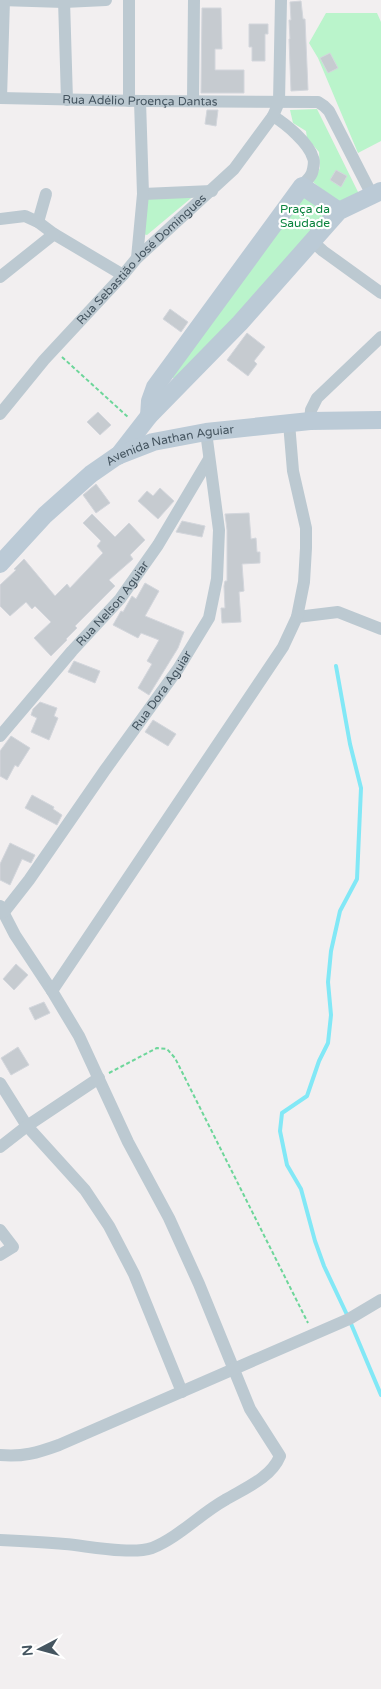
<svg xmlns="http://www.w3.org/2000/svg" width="381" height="1689" font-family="'Varela Round',sans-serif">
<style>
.green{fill:#baf4cb}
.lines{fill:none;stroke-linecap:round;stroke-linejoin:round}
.stream{stroke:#82e8f6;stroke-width:4}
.building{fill:#c6cbd0;stroke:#d3d6dc}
.path{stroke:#6dd69a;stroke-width:2;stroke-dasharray:4 2.5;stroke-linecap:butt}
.street{stroke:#bcc9d1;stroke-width:12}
.secondary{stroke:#bbcad6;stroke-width:18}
.labels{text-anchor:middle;stroke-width:4.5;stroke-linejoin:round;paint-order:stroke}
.street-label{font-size:12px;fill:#455560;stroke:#fff}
.park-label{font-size:12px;fill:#0c843f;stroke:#fff}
</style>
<rect width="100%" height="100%" fill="#f2eff0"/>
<g class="green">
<path d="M326 13H377L381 22V141L358 153 318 58 309 43Z"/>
<path d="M317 109 359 194 340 204 313 182 320 168 319 152 307 138 306 131 293 123 290 110Z"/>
<path d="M302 193 328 213 177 381 172 377Z"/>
<path d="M196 194 147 235 143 234 140 198Z"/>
</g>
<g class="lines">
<path class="stream" d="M336 666 350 744 361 788 357 879 340 911 331 951 328 982 331 1015 328 1043 319 1061 307 1096 282 1113 280 1131 287 1165 301 1189 315 1241 324 1266 349 1319 381 1395"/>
</g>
<g class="building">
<path d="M301 1 303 19H305L308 90 291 91 289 39H290L289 20H291L290 2Z"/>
<path d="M202 8H221L222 49H215V70H244V93H201Z"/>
<path d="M249 24H268V34H265V61H252V47H249Z"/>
<path d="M330 53 338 68 328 73 320 58Z"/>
<path d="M207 110H218L216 126 205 124Z"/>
<path d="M336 170 347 176 341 187 330 180Z"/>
<path d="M170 309 188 322 181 332 163 319Z"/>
<path d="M247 333 265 347 254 361 257 364 248 376 227 360Z"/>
<path d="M98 412 111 425 100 435 87 422Z"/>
<path d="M96 484 110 503 96 513 83 495Z"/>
<path d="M160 488 174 501 158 519 138 501 147 491 153 496Z"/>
<path d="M249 513 251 539 256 538 257 552H260V563L242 564 244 591 239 592 241 622 222 623 221 608H225L224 586 225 581H227V530L225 514Z"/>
<path d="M92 514 115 537 129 523 145 540 130 555 133 559 109 580 115 586 75 626 77 628 66 639 67 640 51 656 34 638 51 622 35 606 32 609 26 602 10 616 0 606V585L16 570 14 569 24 559 55 596 67 584 70 588 103 553 97 546 101 541 83 523Z"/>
<path d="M182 521 205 526 202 537 176 532Z"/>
<path d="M145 583 159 591 145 616 184 632 178 648 149 695 138 688 152 664 147 661 159 640 141 633 138 638 113 625 121 611 123 612 132 596 136 599Z"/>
<path d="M74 661 100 671 95 683 68 672Z"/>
<path d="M40 702 57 708 54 716 58 718 49 740 31 732 37 718 31 715 33 709Z"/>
<path d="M153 720 176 734 168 746 145 732Z"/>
<path d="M11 736 30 748 18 767 15 765 7 780 0 776V751Z"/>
<path d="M32 795 54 807 53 809 62 815 57 825 25 808Z"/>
<path d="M10 843 35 855 31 863 22 859 10 885 0 880V864Z"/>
<path d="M16 964 28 975 14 990 3 979Z"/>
<path d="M44 1002 50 1013 35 1020 29 1008Z"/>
<path d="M18 1047 29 1065 11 1075 1 1058Z"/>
</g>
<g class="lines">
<g class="path">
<path d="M62 357 129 418"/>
<path d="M109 1073 157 1048 167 1049 175 1058 308 1323"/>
</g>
<g class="street">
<path d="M0 0 64 2 106 0"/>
<path d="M64 0 67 100"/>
<path id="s1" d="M0 98 140 101 318 102 324 106 329 111 372 195"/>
<path d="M1 98 4 0"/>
<path d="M193 100 194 0"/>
<path d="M129 101V0"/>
<path d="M273 116C286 124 309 143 313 158 315 161 313 170 312 173 310 178 305 182 302 186"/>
<path d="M143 194 212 191"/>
<path d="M0 219 25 216 38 222 54 234 123 275"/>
<path d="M38 222 46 194"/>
<path d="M313 242 323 251 381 293"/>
<path d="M137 258 143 194 140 101"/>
<path d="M0 277 54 234"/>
<path id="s2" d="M0 414 44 360 123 275 137 258 234 169 273 116 279 102 281 0"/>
<path d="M310 421 311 410 317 398 381 337"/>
<path d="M297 617 338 612 381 629"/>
<path id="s3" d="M0 736 72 651 120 599 158 545 209 459"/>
<path d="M0 906 15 935 52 991 79 1036 128 1142 169 1218 199 1284 250 1409 280 1456C271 1478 245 1488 225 1500 200 1514 179 1537 152 1548 131 1555 88 1546 65 1544 43 1542 22 1541 0 1540"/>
<path id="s4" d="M4 912 29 880 105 770 178 669 209 618 217 579 219 530 206 432"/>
<path d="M52 991 283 647 297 617 304 582 306 548V528L293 471 289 423"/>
<path d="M0 1083 27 1126 85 1190 109 1226 134 1274 182 1392"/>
<path d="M0 1147 27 1126 99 1078"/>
<path d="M0 1230 13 1247 0 1255"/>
<path d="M0 1455C23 1457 37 1453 59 1445L349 1319 381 1300"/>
</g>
<g class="secondary">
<path d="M149 416 150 401 155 387 302 186 339 211"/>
<path d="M118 456 149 416 240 323 339 211 381 191"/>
<path id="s5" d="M0 564 45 515 91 474 117 456 153 442 206 432 310 421 381 420"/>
</g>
</g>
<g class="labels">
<g class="street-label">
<text dy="4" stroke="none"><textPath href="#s1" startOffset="140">Rua Adélio Proença Dantas</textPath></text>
<text dy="4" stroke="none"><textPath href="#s2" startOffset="210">Rua Sebastião José Domingues</textPath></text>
<text dy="4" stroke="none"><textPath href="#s5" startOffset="214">Avenida Nathan Aguiar</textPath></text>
<text dy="4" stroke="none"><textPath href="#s3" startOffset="174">Rua Nelson Aguiar</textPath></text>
<text dy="4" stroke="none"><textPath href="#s4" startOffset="272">Rua Dora Aguiar</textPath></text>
</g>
<g class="park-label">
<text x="305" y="213">Praça da<tspan x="305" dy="14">Saudade</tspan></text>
</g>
</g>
<g transform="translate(40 1649) rotate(264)" stroke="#ffffff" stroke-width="4" paint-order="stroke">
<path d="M0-4L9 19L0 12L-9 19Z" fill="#455560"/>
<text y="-8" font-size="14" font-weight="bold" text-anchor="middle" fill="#455560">N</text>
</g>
</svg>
